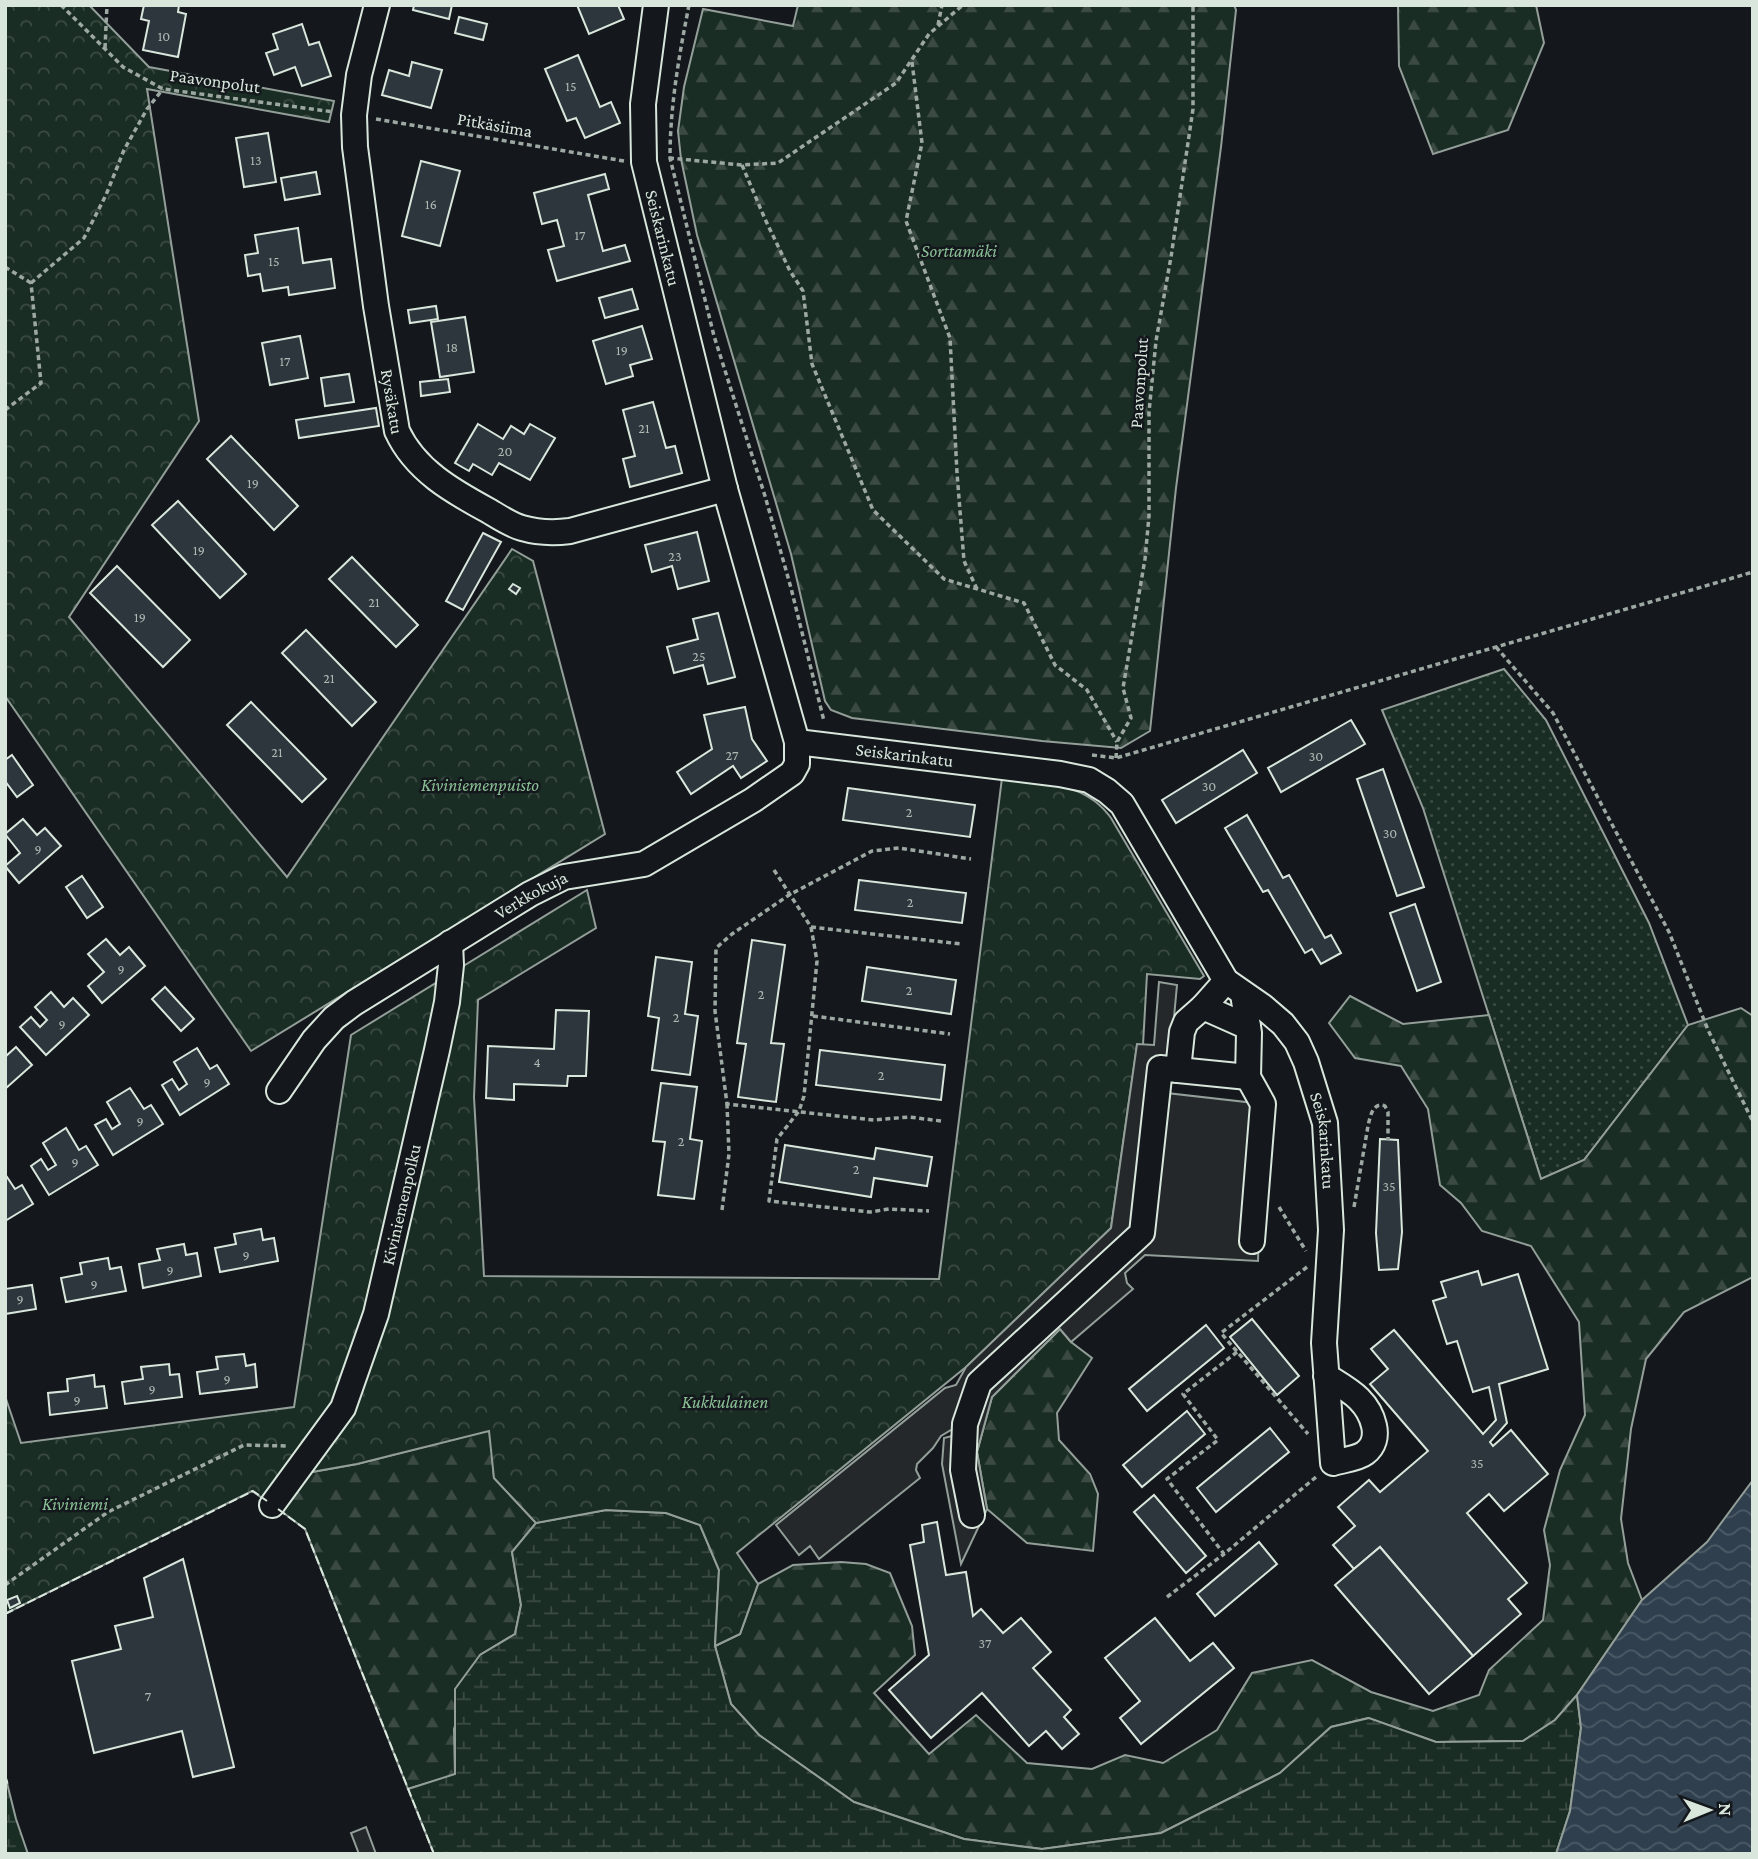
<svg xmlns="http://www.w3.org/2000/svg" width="1758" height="1859" font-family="'Crimson Pro',serif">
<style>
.grass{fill:url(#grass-dots);stroke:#939e99;stroke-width:2}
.forest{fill:url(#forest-firs);stroke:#939e99;stroke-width:2}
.wetland{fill:url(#wetland-marsh);stroke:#939e99;stroke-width:2}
.park{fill:url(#park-crowns);stroke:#939e99;stroke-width:2}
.parking{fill:#24282b;stroke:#939e99;stroke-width:2}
.water{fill:url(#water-waves);stroke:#939e99;stroke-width:2}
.building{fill:#2c363c;stroke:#d8e6dc;stroke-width:2}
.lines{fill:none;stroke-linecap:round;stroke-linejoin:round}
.minor-casing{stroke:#d8e6dc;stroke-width:28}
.path{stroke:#9da8a2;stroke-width:3.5;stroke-dasharray:5 3.5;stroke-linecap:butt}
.minor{stroke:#14181c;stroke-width:24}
.fence{stroke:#d8e6dc;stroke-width:2;stroke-dasharray:9 3.5;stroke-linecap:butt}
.labels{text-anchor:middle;stroke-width:5;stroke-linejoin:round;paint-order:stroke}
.number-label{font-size:14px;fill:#adbab4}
.street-label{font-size:18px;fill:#d8e6dc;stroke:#14181c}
.park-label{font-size:18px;font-style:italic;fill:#8ac095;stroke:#14181c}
</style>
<defs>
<pattern id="grass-dots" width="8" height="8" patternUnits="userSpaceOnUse" patternTransform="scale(1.75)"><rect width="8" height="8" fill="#1a2d24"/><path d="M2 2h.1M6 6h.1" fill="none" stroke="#3b4b43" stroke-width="1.8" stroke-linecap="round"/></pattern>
<pattern id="forest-firs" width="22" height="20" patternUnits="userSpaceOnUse" patternTransform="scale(1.75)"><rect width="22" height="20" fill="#1a2d24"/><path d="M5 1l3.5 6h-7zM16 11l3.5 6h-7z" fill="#3b4b43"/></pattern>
<pattern id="wetland-marsh" width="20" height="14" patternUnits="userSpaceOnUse" patternTransform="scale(1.75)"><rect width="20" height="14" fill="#1a2d24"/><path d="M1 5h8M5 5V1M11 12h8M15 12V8" fill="none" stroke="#3b4b43"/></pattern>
<pattern id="park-crowns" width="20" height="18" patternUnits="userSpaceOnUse" patternTransform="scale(1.75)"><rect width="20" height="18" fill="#1a2d24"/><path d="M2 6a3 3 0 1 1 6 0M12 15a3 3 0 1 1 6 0" fill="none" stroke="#3b4b43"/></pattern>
<pattern id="water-waves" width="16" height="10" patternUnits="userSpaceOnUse" patternTransform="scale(1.75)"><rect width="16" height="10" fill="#2f3f4d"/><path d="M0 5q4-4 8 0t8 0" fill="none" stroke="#4c5b66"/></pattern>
</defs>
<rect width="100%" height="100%" fill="#14181c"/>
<path class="grass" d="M1504 669 1546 720 1649 923 1688 1025 1584 1160 1541 1179 1423 808 1382 710Z"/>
<g class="forest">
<path d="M798 5H1234L1236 10 1221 147 1176 488 1150 731 1121 748 1042 741 852 718 831 710 825 701 791 554 697 235 681 159 678 131 684 87 703 9 793 26Z"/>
<path d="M1398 5H1536L1544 43 1508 130 1433 154 1399 66Z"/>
<path d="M1350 996 1403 1024 1489 1015 1541 1179 1584 1160 1688 1025 1741 1008 1753 1016V1277L1684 1312 1646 1359 1631 1429 1621 1519 1628 1563 1642 1600 1577 1695 1555 1720 1523 1741 1436 1742 1368 1718 1331 1727 1280 1773 1161 1833 1042 1849 964 1839 854 1802 759 1735 731 1704 715 1646 740 1634 758 1584 793 1565 841 1562 866 1564 890 1573 912 1626 915 1655 874 1693 929 1754 976 1715 1027 1763 1092 1769 1125 1755 1163 1763 1217 1730 1252 1673 1312 1660 1371 1692 1433 1711 1479 1695 1489 1670 1543 1620 1550 1565 1544 1530 1560 1470 1585 1415 1579 1322 1531 1246 1482 1231 1461 1203 1440 1185 1428 1109 1401 1066 1355 1058 1329 1023Z"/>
<path d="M1060 1329 1071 1342 1092 1358 1057 1413 1059 1440 1090 1474 1098 1494 1093 1551 1027 1543 987 1509 977 1452 992 1397Z"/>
<path d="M490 1430 494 1478 536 1523 512 1552 521 1605 515 1634 480 1655 454 1729 455 1775 408 1789 305 1529 281 1511 290 1489 312 1472 357 1464Z"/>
</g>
<g class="wetland">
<path d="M606 1510 666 1513 700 1525 719 1570 715 1646 731 1704 759 1735 854 1802 964 1839 1042 1849 1161 1833 1280 1773 1331 1727 1369 1718 1436 1742 1523 1741 1555 1720 1577 1695 1581 1728 1570 1811 1556 1854H434L408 1789 455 1774V1689L480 1655 515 1634 521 1605 512 1552 536 1523Z"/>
<path d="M5 1775 16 1819 28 1854H5Z"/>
</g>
<g class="park">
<path d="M5 5H89L149 67 334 101 329 122 147 89 199 421 69 617 287 877 512 549 533 561 605 834 251 1051 5 696Z"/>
<path d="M1002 778C1042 784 1085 781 1111 818L1204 976 1200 979 1147 974 1143 1045H1137L1111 1228 966 1367 737 1553 758 1584 740 1634 715 1646 719 1570 700 1525 666 1513 606 1510 536 1523 494 1478 489 1431 357 1464 312 1472 290 1489 265 1500 252 1491 5 1614V1396L21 1443 294 1407 351 1035 587 890 596 928 478 1000 474 1097 484 1276 939 1279Z"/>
</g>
<g class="parking">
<path d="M1159 982 1177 985 1167 1093 1263 1104 1258 1261 1145 1255 1125 1273 1127 1283 1133 1289 1071 1342 1060 1329 992 1397 977 1452 987 1509 961 1564 942 1464 944 1438 956 1435V1427L941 1436 933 1448 917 1464 916 1470 920 1478 819 1559 810 1546 799 1555 776 1525 945 1388 956 1385 966 1367 1111 1228 1137 1044 1154 1045Z"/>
<path d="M366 1827 376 1854H359L351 1833Z"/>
</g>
<path class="water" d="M1753 1480V1854H1556L1570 1811 1581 1728 1577 1695 1642 1600 1707 1542Z"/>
<g class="building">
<path d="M144 5H179L178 12 186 14 178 57 143 50 149 21 141 19Z"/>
<path d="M414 5H452L449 19 413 10Z"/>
<path d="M577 5H618L624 19 589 34Z"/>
<path d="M459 17 487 24 483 40 455 33Z"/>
<path d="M302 24 309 45 319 42 331 76 302 86 295 67 274 75 266 53 278 49 273 34Z"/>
<path d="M578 55 600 107 611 102 620 123 585 138 576 118 567 121 545 69Z"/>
<path d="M412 62 442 70 431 108 382 95 389 70 409 76Z"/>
<path d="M268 133 276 182 244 187 236 138Z"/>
<path d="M421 161 460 171 440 246 402 236Z"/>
<path d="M316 172 320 194 285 200 281 178Z"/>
<path d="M605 174 609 189 588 195 603 251 625 245 630 261 557 281 548 250 564 246 557 220 542 224 534 193Z"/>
<path d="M298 228 303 263 331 259 335 288 289 295 288 287 263 291 260 274 248 276 245 255 258 253 255 235Z"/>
<path d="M632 289 638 309 605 318 599 298Z"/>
<path d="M436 306 438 319 410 323 408 310Z"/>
<path d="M465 317 474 372 440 377 431 322Z"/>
<path d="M642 326 652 359 630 365 633 376 606 384 593 341Z"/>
<path d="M300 336 308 378 270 385 262 343Z"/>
<path d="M349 374 354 402 325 406 321 378Z"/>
<path d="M448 379 450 392 421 396 420 382Z"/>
<path d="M653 402 666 448 675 446 682 473 630 487 623 459 635 456 623 410Z"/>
<path d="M376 408 379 426 299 438 296 420Z"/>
<path d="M478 424 503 439 511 426 524 434 530 424 555 438 530 480 499 463 492 475 473 464 469 471 455 463Z"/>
<path d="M231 436 298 506 274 530 207 459Z"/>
<path d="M178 501 246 574 220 598 152 525Z"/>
<path d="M697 532 709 581 678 589 672 566 652 572 645 545Z"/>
<path d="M483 533 501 542 463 610 446 601Z"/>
<path d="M352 557 418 625 396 647 329 579Z"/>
<path d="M117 566 190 640 163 667 90 593Z"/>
<path d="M513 584 520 588 516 594 509 589Z"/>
<path d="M718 613 735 677 708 684 703 665 674 673 667 647 698 639 693 619Z"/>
<path d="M306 630 376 702 352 726 282 653Z"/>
<path d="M251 702 326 779 302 802 227 725Z"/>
<path d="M745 707 752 739 767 761 741 778 733 766 691 794 677 772 712 749 704 715Z"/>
<path d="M1351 720 1365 744 1281 792 1268 768Z"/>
<path d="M1243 750 1257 773 1176 823 1162 800Z"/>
<path d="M12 755 33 785 17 797 5 781V760Z"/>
<path d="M1383 769 1424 887 1397 896 1357 779Z"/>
<path d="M848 788 975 805 970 837 843 820Z"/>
<path d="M1247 815 1283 878 1289 875 1325 938 1331 935 1341 953 1321 964 1312 949 1305 953 1268 890 1263 892 1225 828Z"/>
<path d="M23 819 37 835 45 828 61 846 19 883 5 866 20 853 5 834Z"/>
<path d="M82 876 103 907 87 918 66 887Z"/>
<path d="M859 880 966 893 962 923 855 910Z"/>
<path d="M1415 904 1441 982 1417 991 1390 913Z"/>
<path d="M106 939 120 955 129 947 145 966 102 1003 88 986 104 972 88 954Z"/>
<path d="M752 940 785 945 771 1043 784 1044 776 1102 738 1097 746 1044 737 1043Z"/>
<path d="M656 957 692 962 685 1014 698 1016 690 1075 652 1070 659 1018 648 1016Z"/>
<path d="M867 967 956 980 951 1014 862 1001Z"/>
<path d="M165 987 194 1019 181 1031 152 999Z"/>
<path d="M51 992 64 1007 73 998 89 1015 46 1055 20 1027 31 1017 40 1027 47 1020 35 1007Z"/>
<path d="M556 1010 589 1011 586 1076H568L567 1086 514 1084V1100L486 1098 488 1046 554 1049Z"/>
<path d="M16 1047 32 1065 5 1089V1055L6 1056Z"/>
<path d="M197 1048 210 1069 217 1065 229 1084 180 1115 162 1085 172 1079 179 1090 187 1084 174 1062Z"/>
<path d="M820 1050 945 1065 941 1100 816 1085Z"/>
<path d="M661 1083 697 1087 690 1139 702 1141 694 1199 658 1195 665 1142 653 1141Z"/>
<path d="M130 1088 144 1109 151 1105 163 1124 113 1155 95 1125 106 1119 112 1129 120 1124 107 1102Z"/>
<path d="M66 1128 79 1150 86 1146 98 1165 49 1195 31 1166 41 1159 48 1170 56 1165 43 1143Z"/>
<path d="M1380 1139 1398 1140 1402 1232 1398 1269 1379 1270 1376 1233Z"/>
<path d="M785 1145 874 1159 876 1148 932 1157 927 1186 874 1178 871 1197 779 1182Z"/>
<path d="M5 1174 15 1189 22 1185 33 1204 5 1221Z"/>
<path d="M261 1229 263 1240 274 1238 278 1261 220 1272 215 1248 236 1244 234 1234Z"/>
<path d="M184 1244 186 1255 197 1253 201 1276 143 1288 139 1264 160 1260 157 1249Z"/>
<path d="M108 1258 110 1269 121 1267 126 1291 66 1302 61 1278 82 1274 80 1263Z"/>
<path d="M1478 1271 1482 1285 1518 1274 1548 1369 1499 1384 1507 1423 1490 1442 1493 1446 1511 1430 1548 1474 1504 1511 1489 1494 1467 1513 1527 1583 1508 1599 1521 1614 1473 1656 1380 1547 1354 1569 1333 1545 1355 1526 1338 1507 1369 1480 1380 1492 1428 1451 1370 1384 1388 1369 1371 1349 1394 1330 1483 1434 1496 1420 1489 1387 1473 1392 1457 1341 1447 1344 1433 1301 1446 1297 1441 1282Z"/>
<path d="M32 1285 36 1309 5 1314V1289Z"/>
<path d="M1252 1319 1299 1376 1277 1395 1230 1337Z"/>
<path d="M1206 1325 1224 1348 1147 1411 1129 1389Z"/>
<path d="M244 1354 246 1366 255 1364 257 1387 200 1394 197 1372 218 1369 216 1357Z"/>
<path d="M169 1364 170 1375 179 1374 182 1397 125 1404 122 1382 143 1379 141 1367Z"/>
<path d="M94 1375 95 1387 104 1386 107 1408 50 1415 48 1393 68 1391 67 1379Z"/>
<path d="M1187 1411 1205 1434 1142 1487 1123 1465Z"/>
<path d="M1270 1428 1289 1452 1216 1512 1197 1488Z"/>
<path d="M1154 1495 1206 1556 1186 1573 1134 1512Z"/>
<path d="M937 1522 946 1575 966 1572 973 1616 981 1609 1003 1633 1021 1618 1051 1652 1033 1668 1071 1710 1064 1717 1079 1734 1062 1749 1046 1731 1029 1746 982 1693 931 1738 889 1690 929 1655 910 1545 924 1542 922 1525Z"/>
<path d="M1259 1542 1277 1564 1215 1616 1197 1594Z"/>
<path d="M1380 1547 1473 1656 1429 1694 1335 1585Z"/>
<path d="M183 1559 234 1767 193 1777 182 1731 94 1753 72 1661 121 1649 115 1626 153 1617 144 1578Z"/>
<path d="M17 1596 20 1603 10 1608 7 1600Z"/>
<path d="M1155 1618 1190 1661 1213 1643 1234 1668 1141 1744 1120 1718 1140 1701 1105 1658Z"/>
</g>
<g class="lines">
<g class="minor-casing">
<g id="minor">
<path id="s1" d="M377 5 359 75 354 115 355 147 376 306 397 431C415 470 452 491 489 511 499 517 511 525 522 528 539 533 554 533 570 531L725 489"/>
<path id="s2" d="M656 5 643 104 644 162 725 489 797 742 1060 774 1089 780 1107 791 1122 804 1226 981 1262 1006 1283 1024 1297 1042 1306 1062 1325 1123 1331 1230 1324 1343 1333 1463C1342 1460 1357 1459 1365 1453 1384 1439 1372 1412 1359 1399 1350 1390 1337 1383 1326 1376"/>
<path d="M1226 981 1203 1007 1186 1022 1182 1032 1178 1070 1248 1077"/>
<path d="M1243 994 1249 1033 1248 1077 1263 1104 1252 1241"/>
<path d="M1203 1007 1248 1027"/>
<path id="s3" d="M279 1091 314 1040 334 1018 354 1003 530 894 564 877 644 864 753 800 792 773 797 764V742"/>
<path id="s4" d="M272 1505 343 1408 376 1314 437 1050 447 1002 451 965 450 943"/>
<path d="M972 1515 963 1470 965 1424 979 1383 1142 1233 1160 1068 1178 1070"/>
</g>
</g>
<g class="path">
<path d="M61 5 123 67 163 89 334 112"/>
<path d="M689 5C679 56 670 106 670 158L714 336 765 496 791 588 824 721"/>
<path d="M938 25 942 5"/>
<path d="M105 48 107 5"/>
<path d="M912 62 922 143 906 221 950 338 957 473 964 561 977 589"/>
<path d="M376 119 624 161"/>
<path d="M669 158 742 165 778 163 896 83 929 34 963 5"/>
<path d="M742 165 765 219 790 271 803 291 812 364 873 510 944 579 1024 603 1055 665 1087 690 1117 742"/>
<path d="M5 267 31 283"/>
<path d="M31 283 84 238 106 195 124 150 147 109 163 89"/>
<path d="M5 410 41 383 31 283"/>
<path d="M1496 647 1553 713 1669 932 1708 1030 1753 1122"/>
<path d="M1092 755 1116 758 1753 572"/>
<path d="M1116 758 1117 742 1131 718 1123 688 1145 559 1149 516V412L1156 341 1171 257 1193 109V5"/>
<path d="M774 870 811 927 817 961 804 1096 799 1111 777 1139 769 1201 870 1212 889 1209 929 1211"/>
<path d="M811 927 961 944"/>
<path d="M813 1016 950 1034"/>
<path d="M941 1121 909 1117 874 1120 727 1104 715 1011 716 948 732 934 789 895 872 851 899 848 971 859"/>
<path d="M1279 1207 1306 1251"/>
<path d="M1354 1207 1368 1126C1370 1117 1373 1101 1385 1106L1388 1112V1140"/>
<path d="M722 1210 729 1154 727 1104"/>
<path d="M1307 1267 1221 1333 1308 1434"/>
<path d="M1237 1352 1183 1394 1218 1440 1167 1479 1224 1554 1316 1477"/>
<path d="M5 1585 108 1512 244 1445 286 1446"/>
<path d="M1167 1597 1224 1554"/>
</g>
<use href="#minor" class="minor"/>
<g class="fence">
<path d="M278 1509 305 1529 434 1854"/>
<path d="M5 1614 253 1491 267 1501"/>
<path d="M5 1775 8 1785"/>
</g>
</g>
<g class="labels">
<g class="number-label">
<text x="164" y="41">10</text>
<text x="571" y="91">15</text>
<text x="256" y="165">13</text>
<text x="431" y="209">16</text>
<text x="580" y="240">17</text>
<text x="274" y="266">15</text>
<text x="452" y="352">18</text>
<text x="622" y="355">19</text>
<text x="285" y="366">17</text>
<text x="644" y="433">21</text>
<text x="505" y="456">20</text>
<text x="253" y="488">19</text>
<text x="199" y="555">19</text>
<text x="675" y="561">23</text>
<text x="374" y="607">21</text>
<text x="140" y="622">19</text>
<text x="699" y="661">25</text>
<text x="329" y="683">21</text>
<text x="277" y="757">21</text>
<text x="732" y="760">27</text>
<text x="1316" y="761">30</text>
<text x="1209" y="791">30</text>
<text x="909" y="817">2</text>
<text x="1390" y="838">30</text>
<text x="38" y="854">9</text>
<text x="910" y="907">2</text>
<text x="121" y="974">9</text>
<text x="909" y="995">2</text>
<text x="761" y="999">2</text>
<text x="676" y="1022">2</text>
<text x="62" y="1029">9</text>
<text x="537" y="1067">4</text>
<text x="881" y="1080">2</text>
<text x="207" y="1087">9</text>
<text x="140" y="1126">9</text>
<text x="681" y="1146">2</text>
<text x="75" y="1167">9</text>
<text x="856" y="1174">2</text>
<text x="1389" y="1191">35</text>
<text x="246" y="1260">9</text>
<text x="170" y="1275">9</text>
<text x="94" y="1289">9</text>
<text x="20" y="1304">9</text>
<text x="227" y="1384">9</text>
<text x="152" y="1394">9</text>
<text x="77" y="1405">9</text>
<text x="1477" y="1468">35</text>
<text x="985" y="1648">37</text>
<text x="148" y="1701">7</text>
</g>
<g class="street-label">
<text transform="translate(215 81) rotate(8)" y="6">Paavonpolut</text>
<text transform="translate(495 125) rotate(10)" y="6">Pitkäsiima</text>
<text dy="6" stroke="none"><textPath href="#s2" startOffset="236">Seiskarinkatu</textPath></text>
<text transform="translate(1139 383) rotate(-86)" y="6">Paavonpolut</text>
<text dy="6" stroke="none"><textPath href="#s1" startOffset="402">Rysäkatu</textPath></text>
<text dy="6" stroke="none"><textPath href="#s2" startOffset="866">Seiskarinkatu</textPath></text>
<text dy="6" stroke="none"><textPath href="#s3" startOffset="324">Verkkokuja</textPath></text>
<text dy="6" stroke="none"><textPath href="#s2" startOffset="1496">Seiskarinkatu</textPath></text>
<text dy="6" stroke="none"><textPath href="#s4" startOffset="332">Kiviniemenpolku</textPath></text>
</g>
<g class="park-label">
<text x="959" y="257">Sorttamäki</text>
<text x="480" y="791">Kiviniemenpuisto</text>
<text x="725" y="1408">Kukkulainen</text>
<text x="75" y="1510">Kiviniemi</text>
</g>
</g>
<rect width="1758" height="1859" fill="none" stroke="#d8e6dc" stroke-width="14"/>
<g transform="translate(1709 1810) rotate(89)" stroke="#14181c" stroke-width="5" paint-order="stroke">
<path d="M0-5L12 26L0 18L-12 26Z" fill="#d8e6dc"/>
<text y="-10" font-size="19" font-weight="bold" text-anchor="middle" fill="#d8e6dc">N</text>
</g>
</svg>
